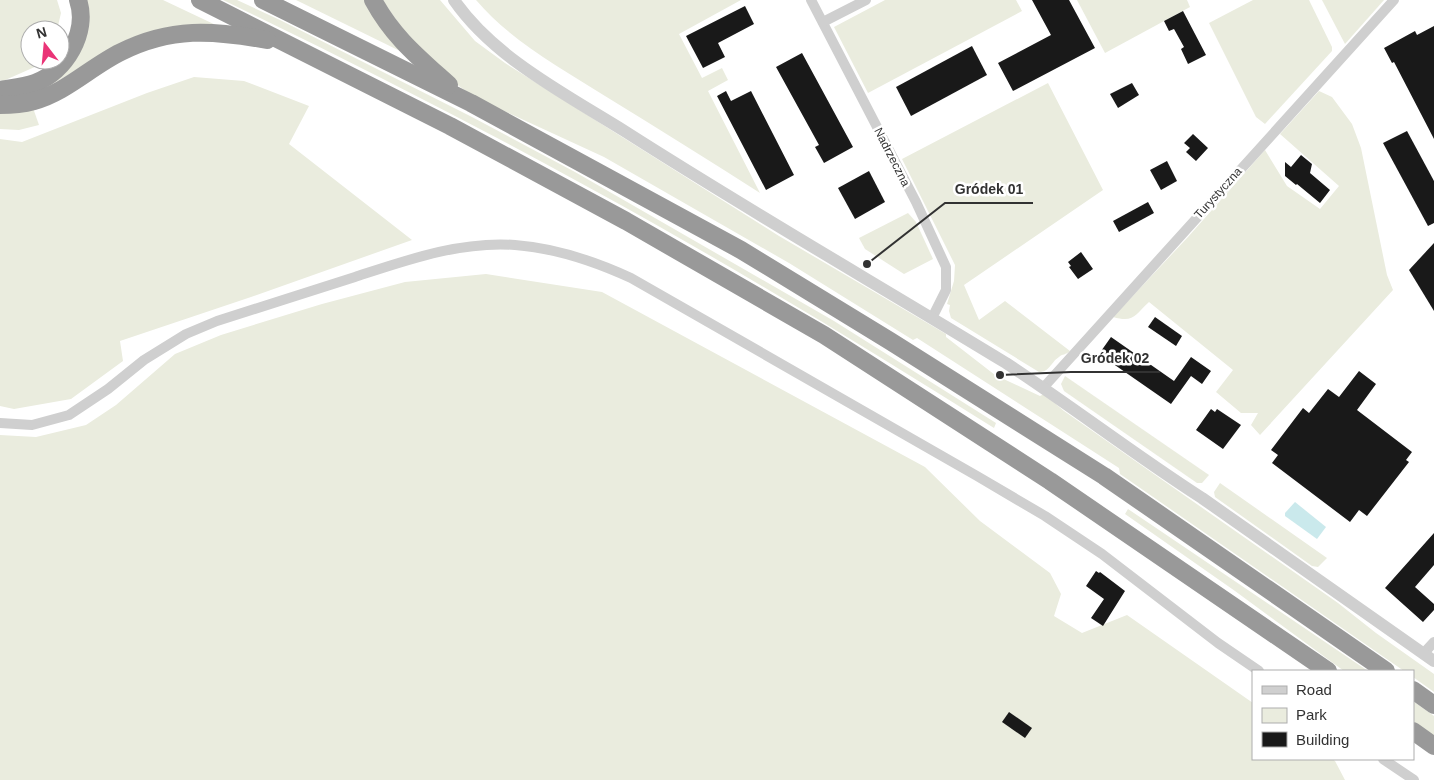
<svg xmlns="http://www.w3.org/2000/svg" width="1434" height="780" font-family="Helvetica,sans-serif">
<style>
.green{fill:#eaecde}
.water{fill:#cae9ec}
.building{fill:#191919}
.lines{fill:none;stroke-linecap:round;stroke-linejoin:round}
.minor{stroke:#cfcfcf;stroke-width:10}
.tertiary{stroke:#cfcfcf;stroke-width:12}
.motorway{stroke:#999;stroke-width:18}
.labels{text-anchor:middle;stroke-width:5;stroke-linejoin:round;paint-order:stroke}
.street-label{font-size:12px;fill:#323232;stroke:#fff}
.leader{fill:none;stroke:#323232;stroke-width:2}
.callout-dot{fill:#323232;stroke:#fff;stroke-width:2}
.callout-label{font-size:14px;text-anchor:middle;font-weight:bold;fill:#323232;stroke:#fff;stroke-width:5;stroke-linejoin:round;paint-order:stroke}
</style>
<rect width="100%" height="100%" fill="#fff"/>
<g class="green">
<path d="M0 0H57L61 13 57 30H30V60H42L37 66 3 81 0 80Z"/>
<path d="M85 0H163L220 27 162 29 128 39 46 88Z"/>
<path d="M223 0H237L280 20 472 117 575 172 834 321 996 423 994 428C884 359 773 291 660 227 517 146 371 71 223 0Z"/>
<path d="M296 0H366L400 51Z"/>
<path d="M382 0H440L475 41 505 63 779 236 946 334V337L995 375 1040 396 1044 394 1064 411 1338 603 1376 633 1434 674V692L1413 677V671H1404L1120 474 1119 468 917 338 913 340 789 263 604 157 476 98 439 72 408 36Z"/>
<path d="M476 0H741L679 34 702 78 722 68 728 80 708 91 760 193C709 160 657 128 605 96 559 67 511 41 476 0Z"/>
<path d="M885 0H1016L1022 11 868 93 834 27Z"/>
<path d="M1077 0H1187L1190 7 1105 53Z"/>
<path d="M1253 0H1309L1332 47V51L1265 124 1256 117 1209 23Z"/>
<path d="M1322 0H1384L1345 44Z"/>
<path d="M194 77 244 81 309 106 289 144 412 240 251 297 120 341 123 361 71 399 14 409 0 406V139L22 142 147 93Z"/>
<path d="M1048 83 1103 190 964 285 979 320 1005 301 1070 351C1066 355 1062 354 1059 357 1050 363 1050 372 1039 372L951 318 949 311 950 305 947 304 954 281 955 265 902 159Z"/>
<path d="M1319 91 1332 97 1352 124 1361 148 1387 275 1393 290 1260 435 1251 425 1258 413H1241L1216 392 1233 370 1149 302C1135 315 1134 323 1113 317L1188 237 1265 150 1287 186 1320 209 1339 186 1280 134Z"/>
<path d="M33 108 39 125 19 130 0 129V112Z"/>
<path d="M908 213 916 222 933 259 904 274 865 249 859 238Z"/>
<path d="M486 274 602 292 925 467 980 521 1050 573 1061 594 1054 616 1082 633 1127 615 1253 703V759H1332L1335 761 1345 780H0V435L36 437 86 425 116 405 175 354 221 335 322 304 405 282Z"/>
<path d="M1065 376 1209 475 1202 483H1197L1064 391 1061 384Z"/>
<path d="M1220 483 1327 558 1318 567 1312 566 1215 497 1214 492Z"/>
<path d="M1128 509 1368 671H1344L1235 591 1125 514Z"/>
<path d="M1413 701 1434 716V737L1413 721Z"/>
</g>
<path class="water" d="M1295 502 1326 527 1317 539 1285 516V513Z"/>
<g class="building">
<path d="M1032 0H1069L1095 48 1013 91 998 63 1051 35Z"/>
<path d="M745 6 754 24 718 43 725 57 703 68 686 36Z"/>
<path d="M1183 11 1206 55 1188 64 1181 49 1184 47 1174 29 1169 31 1164 21Z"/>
<path d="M1434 26V139L1394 62 1392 63 1384 48 1415 31 1417 35Z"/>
<path d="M972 46 987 75 911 116 896 87Z"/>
<path d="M802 53 853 147 824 163 815 147 819 145 776 67Z"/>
<path d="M1132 83 1139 95 1118 108 1110 94Z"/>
<path d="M726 91 731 101 751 91 794 175 766 190 717 96Z"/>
<path d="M1407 131 1434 181V223L1428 226 1383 143Z"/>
<path d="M1193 134 1208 148 1196 161 1186 152 1190 148 1184 143Z"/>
<path d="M1301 155 1312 164 1310 173 1330 190 1320 203 1297 184 1296 185 1285 176V162L1291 167Z"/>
<path d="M1167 161 1177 181 1161 190 1150 170Z"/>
<path d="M869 171 885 202 855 219 838 188Z"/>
<path d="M1148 202 1154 213 1119 232 1113 221Z"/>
<path d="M1434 243V311L1409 270Z"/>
<path d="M1081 252 1093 269 1078 279 1069 267 1071 266 1068 262Z"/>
<path d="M1155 317 1182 336 1176 346 1148 327Z"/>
<path d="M1111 337 1174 381 1191 357 1211 371 1202 384 1191 376 1171 404 1099 354Z"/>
<path d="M1359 371 1376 384 1357 410 1412 452 1406 460 1409 462 1367 516 1359 510 1350 522 1272 463 1278 455 1271 450 1303 408 1309 413 1328 389 1339 397Z"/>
<path d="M1211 409 1215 412 1217 409 1241 425 1223 449 1196 430Z"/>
<path d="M1434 533V565L1415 587 1434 604V610L1423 622 1385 588Z"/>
<path d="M1096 571 1099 573 1100 572 1125 591 1103 626 1091 618 1104 599 1086 586Z"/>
<path d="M1009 712 1032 728 1025 738 1002 722Z"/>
</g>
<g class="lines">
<g class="minor">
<path d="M811 0 916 202 946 267V290L932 318"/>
<path d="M823 22 866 0"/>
<path d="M1043 388 1394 0"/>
<path d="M0 423 32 425 69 415 108 389 144 360 186 334 217 321C263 306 309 292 355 277 407 260 460 241 515 245 556 248 594 261 631 278L977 476 1045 516 1102 554 1218 643 1259 671"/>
<path d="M1423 654 1434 642"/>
<path d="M1383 759 1414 780"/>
</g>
<path class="tertiary" d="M454 0C494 58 567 95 626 132 751 212 880 286 1006 363 1073 407 1135 455 1202 498L1434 661"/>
<g class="motorway">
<path d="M200 0 450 126 626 221 824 335 1050 481 1328 671"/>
<path d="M263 0 471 103 741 250 890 341 1104 476 1386 671"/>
<path d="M373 0C393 37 418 57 449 85"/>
<path d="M0 90C11 88 24 87 35 83 65 72 89 32 78 0"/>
<path d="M0 105C12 105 23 104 34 101 65 93 92 66 121 52 171 27 213 30 267 40"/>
<path d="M1413 690 1434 705"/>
<path d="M1413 731 1434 746"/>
</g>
</g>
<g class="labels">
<g class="street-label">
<text transform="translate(892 157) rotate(63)" y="4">Nadrzeczna</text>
<text transform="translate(1218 193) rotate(-48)" y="4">Turystyczna</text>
</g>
</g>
<path class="leader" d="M867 264L945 203H1033M1000 375L1071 372H1160"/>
<g class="callout-dot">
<circle cx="867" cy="264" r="5"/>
<circle cx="1000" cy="375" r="5"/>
</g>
<g class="callout-label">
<text x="989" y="194">Gródek 01</text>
<text x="1115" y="363">Gródek 02</text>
</g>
<rect x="1252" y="670" width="162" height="90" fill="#ffffff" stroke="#adadad"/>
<rect x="1262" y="686" width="25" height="8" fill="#cfcfcf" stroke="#adadad"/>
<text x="1296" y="695" font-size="15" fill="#323232">Road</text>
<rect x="1262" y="708" width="25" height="15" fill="#eaecde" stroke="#adadad"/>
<text x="1296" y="720" font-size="15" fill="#323232">Park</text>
<rect x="1262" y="732" width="25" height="15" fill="#191919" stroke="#adadad"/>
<text x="1296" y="745" font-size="15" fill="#323232">Building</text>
<g transform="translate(45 45) rotate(344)"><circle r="24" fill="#ffffff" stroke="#adadad"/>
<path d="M0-4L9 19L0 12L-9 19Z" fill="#ea3477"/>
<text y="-8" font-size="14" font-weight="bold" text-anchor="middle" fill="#323232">N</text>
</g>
</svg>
